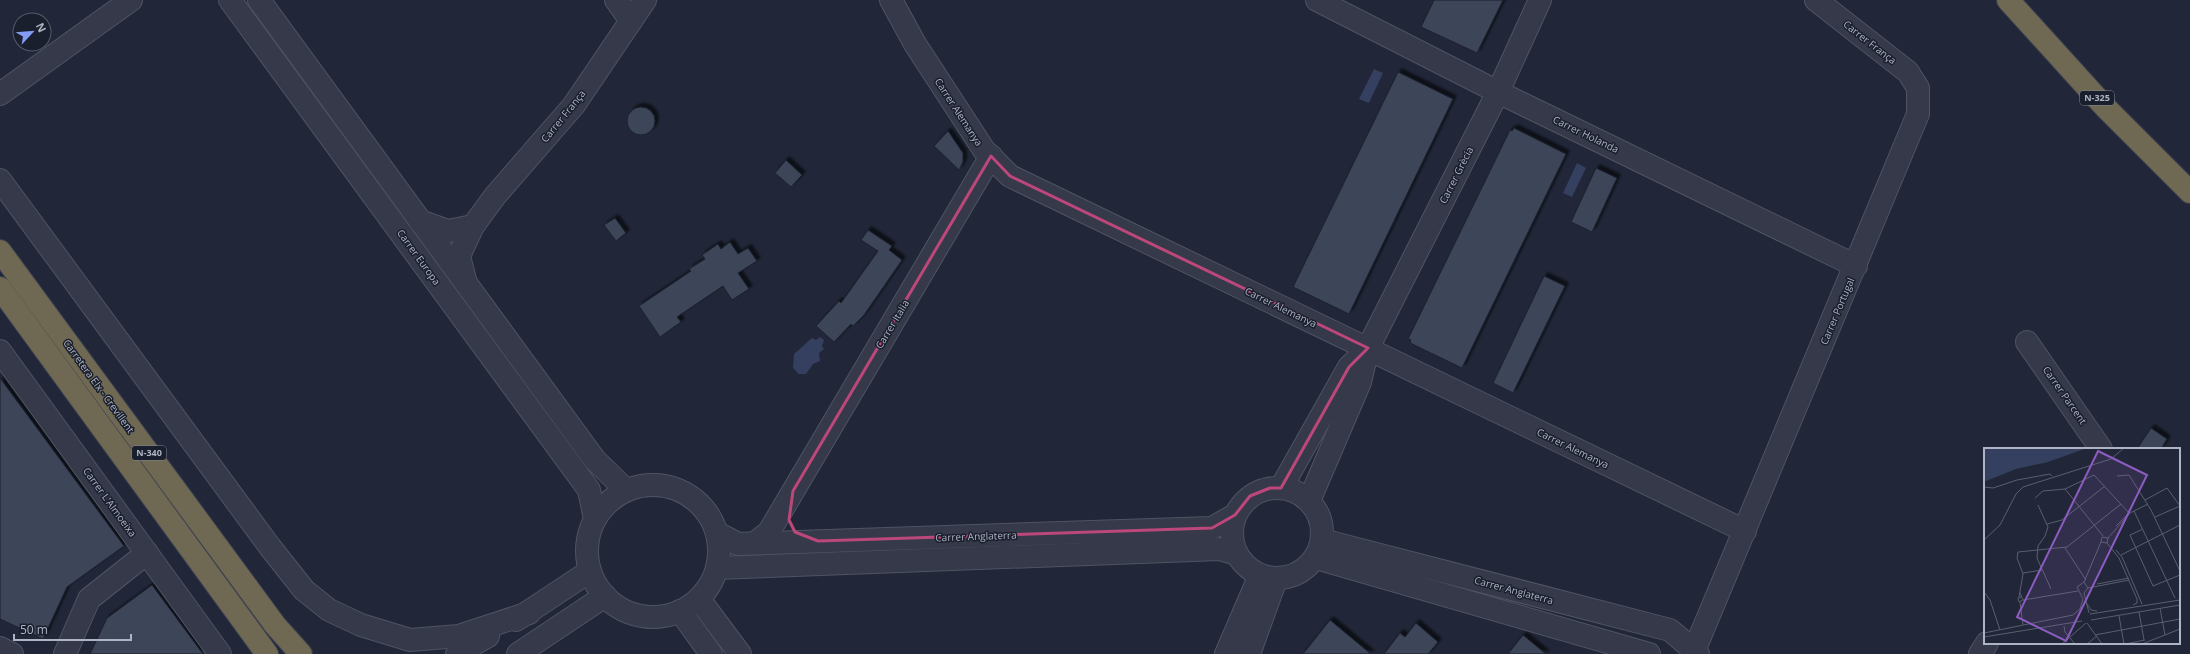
<svg xmlns="http://www.w3.org/2000/svg" width="2190" height="654" font-family="'Open Sans',sans-serif">
<style>
.water{fill:#353f5f}
.building{fill:#3d4458;stroke:#1c212f;filter:url(#shadow)}
.lines{fill:none;stroke-linecap:round;stroke-linejoin:round}
.minor-casing{stroke:#4f5463;stroke-width:24}
.highway-casing{stroke:#3c4150;stroke-width:24}
.minor{stroke:#353949;stroke-width:22}
.highway{stroke:#6f6852;stroke-width:22}
.marked{fill:none;stroke:#bc477b;stroke-width:3;stroke-linejoin:round}
.labels{text-anchor:middle;stroke-width:3;stroke-linejoin:round;paint-order:stroke}
.shield{fill:#1a1f2d;stroke:#828797;stroke-width:1}
.shield-label{font-size:9px;font-weight:bold;fill:#afb4c5}
.street-label{font-size:10px;fill:#afb4c5;stroke:#1a1f2d}
.inset-road{fill:none;stroke:#5a5f70;stroke-width:1}
.view{fill:#8d5cc1;fill-opacity:0.15;stroke:#8d5cc1;stroke-width:2}
.inset-edge{fill:none;stroke:#afb4c5;stroke-width:2}
</style>
<defs>
<filter id="shadow"><feDropShadow dx="3.5" dy="-3.5" stdDeviation="1" flood-color="#0009"/></filter>
</defs>
<rect width="100%" height="100%" fill="#212738"/>
<g class="water">
<path d="M1374 69 1383 73 1369 103 1359 99Z"/>
<path d="M1577 163 1586 168 1572 197 1563 193Z"/>
<path d="M820 337 824 340 822 346 824 349 819 353 820 361 813 364 806 374H799L793 368 794 354 812 338 816 340Z"/>
</g>
<g class="building">
<path d="M1434 0H1503L1477 53 1421 27Z"/>
<path d="M1398 72 1453 99 1349 314 1293 287Z"/>
<circle cx="641" cy="121" r="14"/>
<path d="M1514 128 1566 154 1462 368 1410 343 1411 340 1408 339 1510 130 1512 131Z"/>
<path d="M948 131 963 153V162L959 170 934 146Z"/>
<path d="M786 160 802 175 791 187 775 173Z"/>
<path d="M1596 168 1617 178 1592 232 1571 222Z"/>
<path d="M615 218 626 233 616 241 604 225Z"/>
<path d="M868 230 892 246 889 250 902 260 864 315 853 326 851 324 834 342 816 326 839 301 841 303 878 251 861 240Z"/>
<path d="M730 242 738 254 748 248 757 261 738 273 749 289 732 300 723 286 677 317 681 322 660 337 639 306 691 271 689 269 705 259 702 255 718 244 721 249Z"/>
<path d="M1544 276 1565 286 1513 393 1493 383Z"/>
<path d="M0 378 124 546 67 587 43 639 0 619Z"/>
<path d="M2151 428 2167 439 2161 449H2137Z"/>
<path d="M152 585 203 654H90L107 618Z"/>
<path d="M1330 620 1371 654H1303Z"/>
<path d="M1416 623 1438 642 1428 654H1384L1400 633 1405 637Z"/>
<path d="M1523 635 1546 654H1508Z"/>
</g>
<g class="lines">
<g class="minor-casing">
<g id="minor">
<path d="M230 0 589 490 595 519"/>
<path d="M259 0 595 460 626 490"/>
<path d="M616 0 631 21"/>
<path d="M891 0 915 44 984 150 1010 176 1745 531"/>
<path d="M1317 0 1498 92 1856 266"/>
<path d="M0 94 131 0"/>
<path d="M0 180 270 547 304 590 329 610 361 625 410 640 459 636 529 613"/>
<path d="M420 221 448 231 473 226"/>
<path d="M465 280 459 256 473 226 495 196 574 105 645 0"/>
<path d="M2027 342 2101 449"/>
<path d="M0 351 220 654"/>
<circle cx="653" cy="551" r="66"/>
<circle cx="1277" cy="533" r="45"/>
<path d="M1281 488 1349 367 1367 349"/>
<path d="M1309 501 1360 382 1368 348 1498 92 1540 0"/>
<path d="M717 533 738 544 1212 528 1235 515"/>
<path d="M1322 540 1670 630 1698 654"/>
<path d="M755 543 769 532 991 156"/>
<path d="M1316 558 1649 654"/>
<path d="M717 568 1219 549 1237 554"/>
<path d="M699 599 740 654"/>
<path d="M680 611 711 654"/>
<path d="M516 620 590 571"/>
<path d="M0 648 12 654"/>
<path d="M1694 651 1918 114V88L1908 72 1816 0"/>
<path d="M65 654 89 599 147 553"/>
<path d="M457 654 488 636"/>
<path d="M518 654 605 596"/>
<path d="M1226 654 1260 575"/>
<path d="M1249 654 1276 579"/>
<path d="M1980 654 1987 643"/>
</g>
</g>
<g class="highway-casing">
<g id="highway">
<path d="M2008 0 2106 108 2190 192"/>
<path d="M0 251 275 625 301 654"/>
<path d="M0 288 267 654"/>
</g>
</g>
<use href="#minor" class="minor"/>
<use href="#highway" class="highway"/>
</g>
<path class="marked" d="M991 156 1010 176 1368 348 1349 367 1281 488H1270L1250 496 1235 515 1212 528 818 541 795 532 789 520 793 491Z"/>
<g class="labels">
<g class="shield">
<rect x="2080" y="91" width="34" height="14" rx="3"/>
<rect x="132" y="446" width="34" height="14" rx="3"/>
</g>
<g class="shield-label">
<text x="2097" y="101">N-325</text>
<text x="149" y="456">N-340</text>
</g>
<g class="street-label">
<text transform="translate(1870 42) rotate(38)" y="4">Carrer França</text>
<text transform="translate(959 112) rotate(57)" y="4">Carrer Alemanya</text>
<text transform="translate(563 116) rotate(-51)" y="4">Carrer França</text>
<text transform="translate(1586 134) rotate(26)" y="4">Carrer Holanda</text>
<text transform="translate(1456 175) rotate(-63)" y="4">Carrer Grècia</text>
<text transform="translate(419 257) rotate(54)" y="4">Carrer Europa</text>
<text transform="translate(1281 307) rotate(26)" y="4">Carrer Alemanya</text>
<text transform="translate(1837 311) rotate(-67)" y="4">Carrer Portugal</text>
<text transform="translate(892 324) rotate(-59)" y="4">Carrer Italia</text>
<text transform="translate(99 386) rotate(54)" y="4">Carretera Elx - Crevillent</text>
<text transform="translate(2065 395) rotate(55)" y="4">Carrer Parcent</text>
<text transform="translate(1573 448) rotate(26)" y="4">Carrer Alemanya</text>
<text transform="translate(110 502) rotate(54)" y="4">Carrer L'Almoeixa</text>
<text transform="translate(976 536) rotate(-2)" y="4">Carrer Anglaterra</text>
<text transform="translate(1514 590) rotate(15)" y="4">Carrer Anglaterra</text>
</g>
</g>
<g transform="translate(1984 448)">
<rect width="196" height="196" fill="#212738"/>
<path d="M0 0H103L64 14 32 21 2 33 0 32Z" fill="#353f5f"/>
<path class="inset-road" d="M133 28 145 27 167 62 196 123M0 39 9 40 33 32 66 26 68 28M81 41 119 88M51 50 59 43 81 41 110 27 145 65M161 52 183 40 196 58M54 57 64 79 61 88 54 98 53 110 67 141M150 63 191 150M171 69 196 58M63 76 78 72 121 38M132 78 145 65M159 81 146 87 169 138 196 127M124 90 118 89 117 94 123 95 124 90 146 65 164 56M0 92 16 77 32 46 39 39 127 11 140 0M123 95 135 110 153 151V155L149 157M81 100 102 132M132 102 138 109 158 156M137 107 196 77M39 125 58 122M100 134 117 94M100 134 104 140 100 145M113 136 145 130M104 140 145 132M0 144 6 152 16 182M36 145 39 152 35 154 34 150 37 149M100 145 105 165M35 149 39 126 33 110 34 104 83 99 137 56M99 151 93 139 100 134M39 152 94 143M101 153 107 162 113 163M36 154 39 177M176 160 181 187M155 164 160 192M106 166 196 152M135 168 140 196M107 172 196 157M103 175 118 196M80 178 81 184 91 196M0 185 89 167 96 161 99 151M111 187 196 171M0 189 98 173M78 196 102 175M103 196 113 188M141 196 161 192M158 196 196 181"/>
<path class="view" d="M114 3 163 27 82 193 33 169Z"/>
<rect width="196" height="196" class="inset-edge"/>
</g>
<g transform="translate(32 32) rotate(64)"><circle r="19" fill="#1a1f2d" stroke="#565b6a"/>
<path d="M0-3L7 15L0 10L-7 15Z" fill="#849bf6"/>
<text y="-6" font-size="11" font-weight="bold" text-anchor="middle" fill="#afb4c5">N</text>
</g>
<path d="M14 634v6h117v-6" fill="none" stroke="#afb4c5" stroke-width="2"/>
<text x="20" y="634" font-size="12" fill="#afb4c5" stroke="#1a1f2d" stroke-width="3" paint-order="stroke">50 m</text>
</svg>
